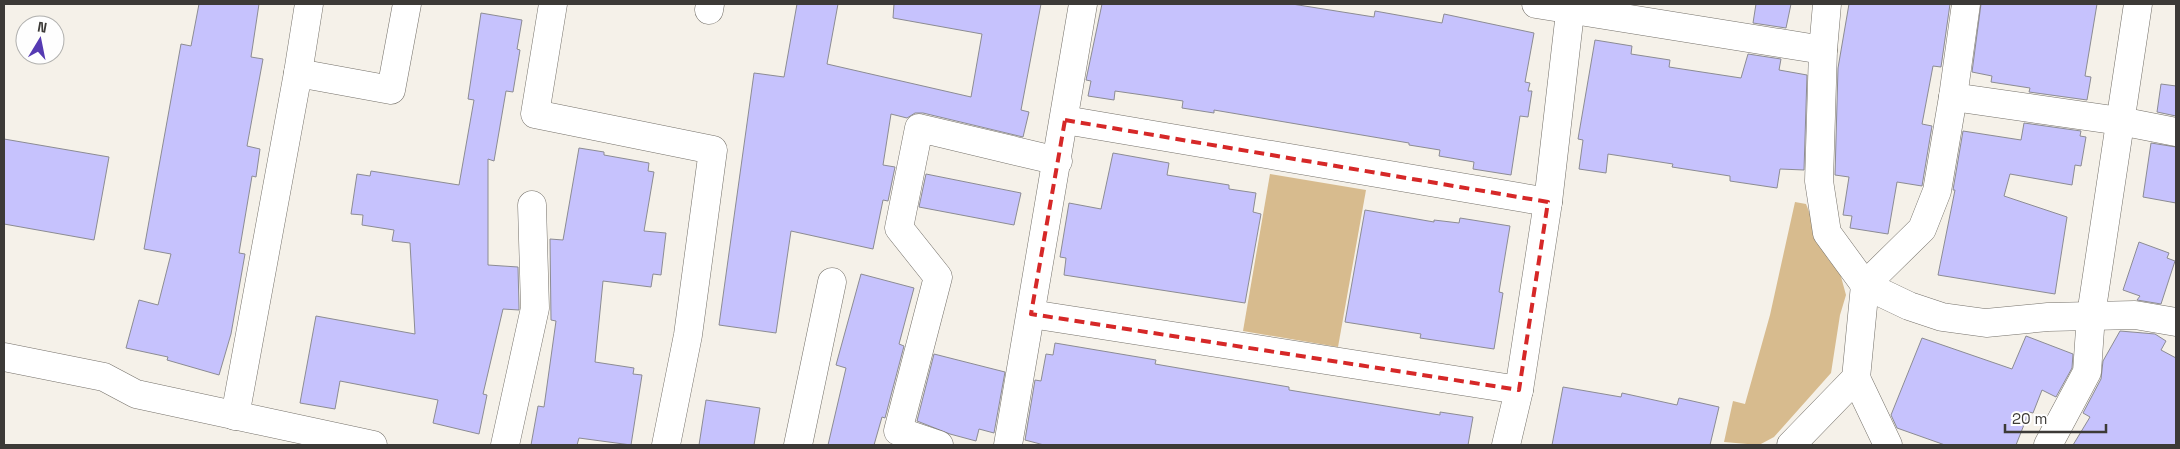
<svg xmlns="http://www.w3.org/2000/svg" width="2180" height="449" font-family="'Space Grotesk',sans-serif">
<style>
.green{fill:#d7bb8e}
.building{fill:#c6c2fd;stroke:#8c8c93}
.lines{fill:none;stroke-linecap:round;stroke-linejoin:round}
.minor-casing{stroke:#75716a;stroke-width:29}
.minor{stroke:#fff;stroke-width:28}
.marked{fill:none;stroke:#d62828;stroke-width:4;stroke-dasharray:10 6;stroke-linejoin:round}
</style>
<rect width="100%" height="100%" fill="#f5f1e9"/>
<g class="green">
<path d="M1270 174 1366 190 1338 347 1243 331Z"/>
<path d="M1795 202 1806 204 1828 259 1840 273 1846 295 1840 315 1831 373 1774 437 1759 445 1724 442 1733 401 1745 404 1770 315Z"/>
</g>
<g class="building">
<path d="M199 4H259L251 57 263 59 247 146 260 149 256 177 252 176 239 253 245 254 231 334 219 375 167 360 168 357 126 348 139 300 158 305 171 254 144 249 181 44 191 46Z"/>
<path d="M797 4H838L827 64 971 97 982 34 893 18 894 4H1041L1021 110 1029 112 1023 137 923 113H915L907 118 891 114 883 165 895 167 888 201 883 200 873 249 791 231 776 333 719 325 754 73 784 77Z"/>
<path d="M1102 4H1292L1374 17 1375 11 1442 23 1444 14 1534 33 1525 82 1530 83 1528 91H1532L1528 117 1520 116 1511 175 1473 169 1474 162 1439 156 1440 150 1409 145V143L1214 110V113L1182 108 1183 101 1150 96 1115 91 1114 100 1088 96 1091 81 1086 80Z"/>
<path d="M1756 4H1791L1786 28 1753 23Z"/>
<path d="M1849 4H1950L1941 67 1933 66 1922 124 1932 126 1922 186 1897 182 1888 234 1850 228 1852 216 1843 215 1849 177 1835 175 1838 68Z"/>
<path d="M1981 4H2097L2085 76 2091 77 2087 100 2029 92 2030 88 1991 82 1992 76 1972 72Z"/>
<path d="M481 13 522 20 517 49 520 50 513 92 506 91 494 161 488 159V265L518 267 519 307V310L503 309 483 394 487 395 479 434 433 423 438 400 340 381 335 409 300 403 316 316 415 334 410 243 392 241 394 230 362 225 363 215 351 214 357 174 370 176 371 171 459 185 474 100 468 99Z"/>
<path d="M1595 40 1632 46 1631 54 1670 60 1669 67 1741 78 1748 54 1781 59 1779 70 1807 75 1804 170 1780 169 1777 188 1730 181V176L1672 167 1673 164 1608 154 1606 173 1579 169 1583 140 1578 139Z"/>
<path d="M2161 84 2176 86V116L2157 112Z"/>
<path d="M2024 123 2081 131 2080 136 2086 137 2081 166 2075 165 2072 185 2010 174 2004 196 2067 217 2055 294 1938 275 1955 190H1953L1963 131 2021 140Z"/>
<path d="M4 139 109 157 94 240 4 224Z"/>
<path d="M2151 143 2176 147V203L2143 197Z"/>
<path d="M579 148 604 152V155L649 163 648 171 654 172 644 231 666 233 661 275 653 274 651 287 603 281 595 362 634 368 633 374 642 375 631 445 579 438 577 445H531L538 406 544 407 556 321 551 320 550 239 563 240Z"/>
<path d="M1113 153 1169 163 1167 175 1229 185V189L1256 193 1253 212 1261 214 1245 303 1064 275 1066 258 1060 257 1069 203 1101 209Z"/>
<path d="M926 174 1021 193 1014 225 919 207Z"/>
<path d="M1365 210 1434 222V220L1459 223 1460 218 1510 226 1499 292 1503 293 1494 349 1420 338 1421 334 1345 322Z"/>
<path d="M2139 242 2169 253 2167 258 2175 261 2161 304 2137 300 2140 296 2123 290Z"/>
<path d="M861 274 914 288 899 344 904 346 885 418 882 417 874 445H828L846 368 836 365Z"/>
<path d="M2120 331 2155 334 2166 341 2161 350 2176 358V445H2073L2090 417 2083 413 2101 379 2103 361Z"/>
<path d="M2026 336 2073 354 2072 368 2056 397 2042 390 2033 413 2029 412 2016 445H1945L1897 428 1891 415 1922 338 2012 369Z"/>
<path d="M1055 343 1156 360 1155 364 1289 387V390L1440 415V412L1473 417 1468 445H1044L1025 440 1035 380 1041 381 1046 354 1053 355Z"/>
<path d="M934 354 1005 372 994 433 979 429 976 441 950 434 917 421Z"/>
<path d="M1563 387 1621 397 1622 393 1677 405 1679 398 1719 407 1710 445H1552Z"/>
<path d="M706 400 760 408 754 445H699Z"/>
</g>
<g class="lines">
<g class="minor-casing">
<g id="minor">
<path d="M553 4 535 114 713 150 688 335 666 445"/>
<path d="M1536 4 1823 50"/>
<path d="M1827 4 1823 50 1819 181 1827 233 1865 285 1909 306 1942 317 1986 323 2048 317 2135 315 2176 322"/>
<path d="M709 10 710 4"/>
<path d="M298 73 309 4"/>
<path d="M1953 97 2120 121 2176 132"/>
<path d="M1065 120 1548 202"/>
<path d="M1031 314 1519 390"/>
<path d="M4 357 104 377 136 394 373 445"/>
<path d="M1856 378 1888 445"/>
<path d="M235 416 298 73 391 90 407 4"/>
<path d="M505 445 535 308 532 205"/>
<path d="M798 445 832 282"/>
<path d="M939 445 898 431 938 277 899 228 919 128 1058 161"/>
<path d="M1008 445 1083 4"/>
<path d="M1506 445 1519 390 1548 202 1571 4"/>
<path d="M1791 445 1856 378 1865 285 1922 229 1937 191 1953 97 1966 4"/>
<path d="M2048 445 2087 372 2091 315 2138 4"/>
</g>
</g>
<use href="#minor" class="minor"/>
</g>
<path class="marked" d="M1065 120 1548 202 1519 390 1031 314Z"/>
<rect width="2180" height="449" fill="none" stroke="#3c3a37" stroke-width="10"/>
<g transform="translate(40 40) rotate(10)"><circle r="24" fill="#fefefe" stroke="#b0b0ae"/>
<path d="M0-4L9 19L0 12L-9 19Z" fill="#553ab2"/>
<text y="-8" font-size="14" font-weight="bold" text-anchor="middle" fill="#3c3a37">N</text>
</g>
<path d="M2005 424v8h101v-8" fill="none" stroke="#3c3a37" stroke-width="2.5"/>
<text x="2012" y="424" font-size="15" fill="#3c3a37" stroke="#fefefe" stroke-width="4" paint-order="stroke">20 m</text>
</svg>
